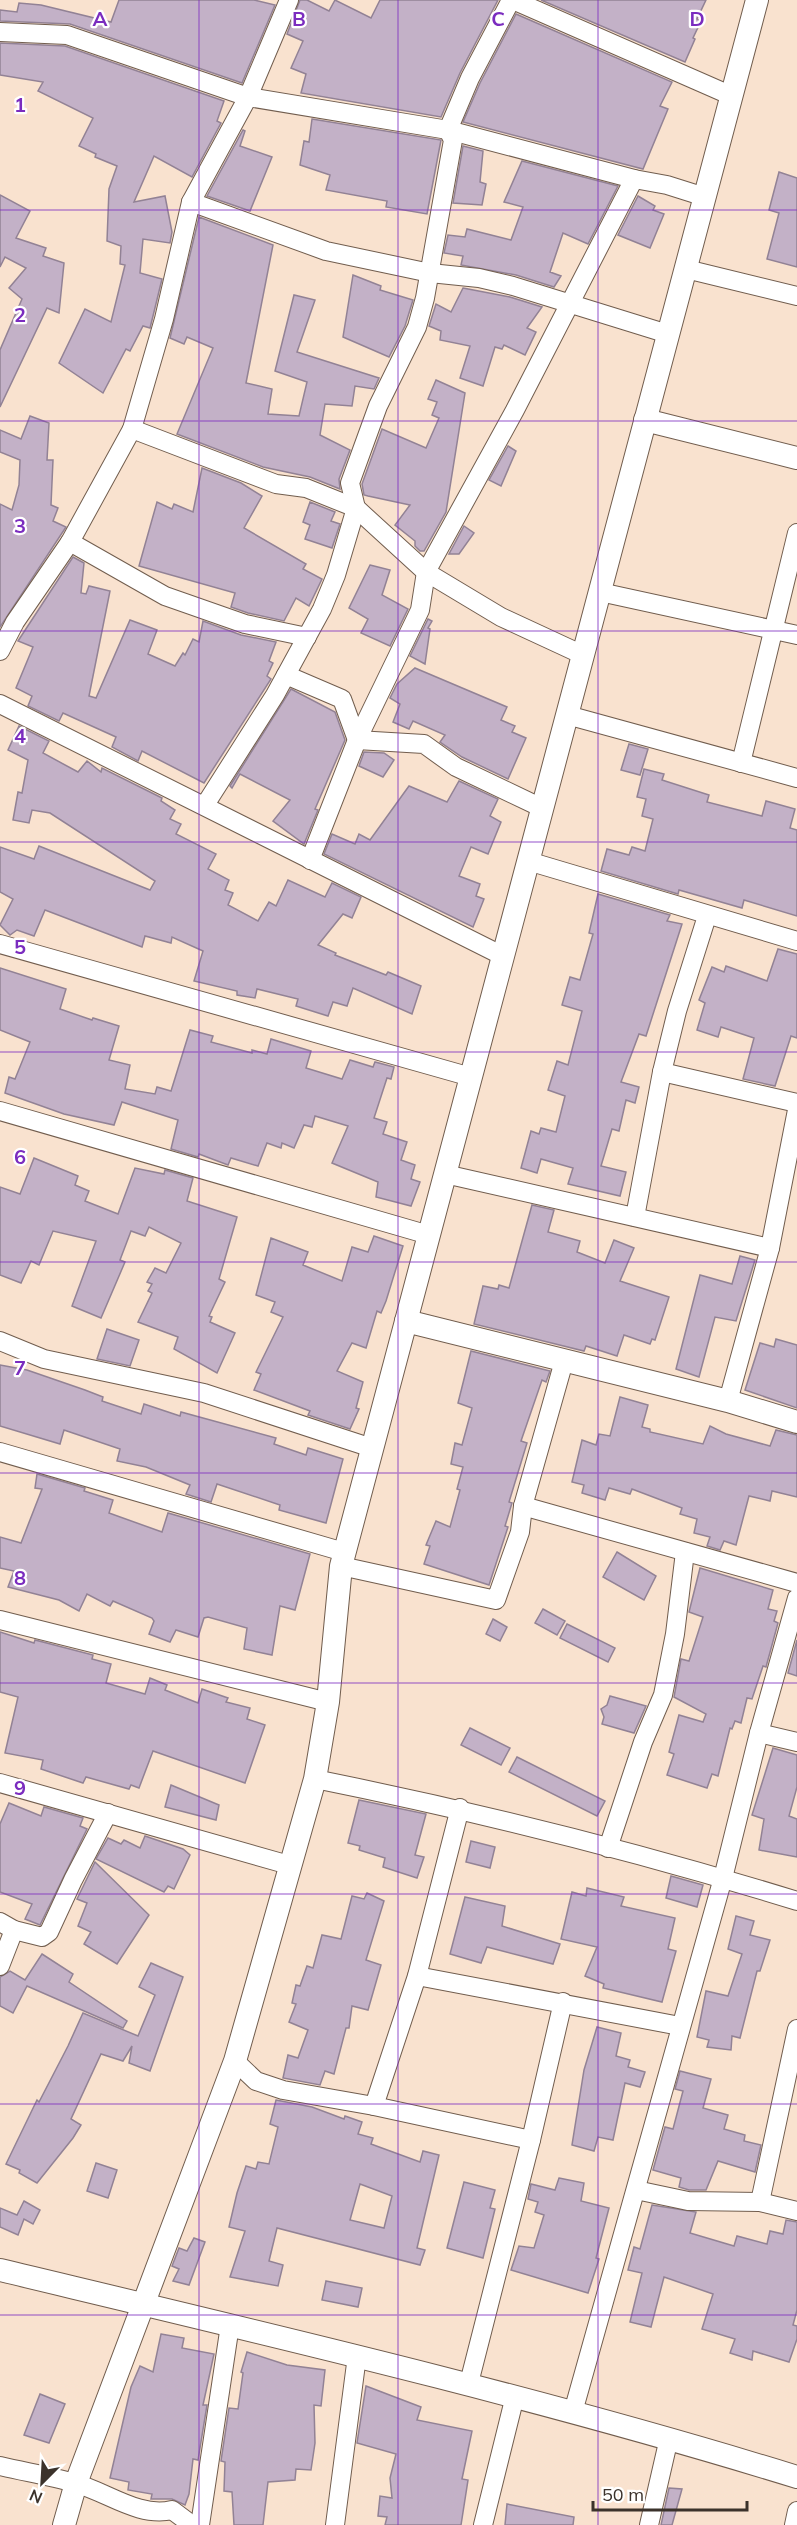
<svg xmlns="http://www.w3.org/2000/svg" width="797" height="2525" font-family="Mulish,sans-serif">
<style>
.building{fill:#c3b1c7;stroke:#928295;stroke-width:1.5;fill-rule:evenodd}
.lines{fill:none;stroke-linecap:round;stroke-linejoin:round}
.minor-casing{stroke:#715d4e;stroke-width:20}
.tertiary-casing{stroke:#715d4e;stroke-width:24}
.minor{stroke:#fff;stroke-width:18}
.tertiary{stroke:#fff;stroke-width:22}
.grid{fill:none;stroke:#7b2cbf;stroke-width:1.5;stroke-opacity:0.55}
.grid-label{font-size:20px;text-anchor:middle;font-weight:bold;fill:#7b2cbf;stroke:#fff;stroke-width:4.5;stroke-linejoin:round;paint-order:stroke}
</style>
<rect width="100%" height="100%" fill="#f9e2cf"/>
<g class="building">
<path d="M119 0H254L275 5 242 83 70 24 0 21V10L17 12 19 3 41 5 111 22Z"/>
<path d="M300 0H307L329 11 335 0 371 18 380 0H498L460 73 441 117 301 93 306 74 291 68 303 41 287 34Z"/>
<path d="M541 0H706L697 19 701 21 693 38 695 39 685 62Z"/>
<path d="M516 14 672 82 660 106 668 109 643 169 463 122 480 83Z"/>
<path d="M0 43 65 46 224 101 217 121 221 123 192 177 154 156 134 202 165 196 172 232 170 243 143 239 140 273 162 279 153 316 150 328 143 326 130 351 126 349 103 393 59 363 85 309 111 322 125 265 120 264 121 246 107 241 109 189 117 166 95 157 96 154 79 146 93 118 38 91 43 82 0 75Z"/>
<path d="M312 119 441 140 427 214 386 207 387 201 326 190 330 175 300 165 304 141 309 142Z"/>
<path d="M243 130 245 131 240 146 272 157 250 211 207 196Z"/>
<path d="M463 146 483 151 480 182 486 184 482 205 453 203Z"/>
<path d="M522 161 618 186 588 244 563 233 550 272 561 276 554 287 516 275 461 265 463 256 444 253 448 235 465 237 467 229 511 240 523 207 504 202Z"/>
<path d="M779 172 797 178V267L767 259 779 213 769 210Z"/>
<path d="M0 195 30 211 16 238 46 248 43 256 64 263 59 313 47 308 0 407V350L22 299 9 288 26 268 5 257 0 267Z"/>
<path d="M638 196 655 206 653 210 664 214 650 248 618 235Z"/>
<path d="M199 217 273 245 246 383 272 389 268 414 299 416 307 382 275 371 294 295 315 300 297 352 379 378 374 389 355 386 352 406 325 404 320 435 350 450 339 479 340 489 310 477 263 467 177 434 213 348 187 337 184 344 170 338Z"/>
<path d="M353 275 381 286 380 290 413 300 405 326 389 357 343 337Z"/>
<path d="M463 288 510 297 542 307 527 328 536 332 525 355 504 345 502 349 495 347 483 386 460 378 470 346 440 340 441 331 429 326 436 304 451 312Z"/>
<path d="M436 380 465 393 446 512 424 551H420L415 546V541L395 525 410 505 368 496 364 495 362 484 382 429 426 448 439 418 432 415 437 402 428 399Z"/>
<path d="M30 416 49 423 47 460H53L51 505 58 508 53 521 66 527 0 627V504L12 510 19 485 20 460 0 452V430L21 439Z"/>
<path d="M508 446 516 451 501 486 489 480Z"/>
<path d="M202 468 241 483 262 496 244 528 306 564 303 569 322 579 309 606 296 598 284 621 248 613 231 607 235 593 139 566 157 502 172 509 174 504 193 512Z"/>
<path d="M310 502 335 512 331 521 340 524 332 548 305 539 310 525 303 522Z"/>
<path d="M464 526 474 533 459 554H449Z"/>
<path d="M73 557 84 563 81 593 86 594 89 586 110 591 89 696 96 698 130 620 157 630 148 654 175 666 183 653 185 655 193 639 199 642 203 621 241 635 276 642 269 661 273 663 267 676 271 679 204 783 142 751 138 761 112 747 116 737 63 713 59 721 28 706 32 696 16 688 33 647 18 641Z"/>
<path d="M370 565 390 570 382 595 408 609 390 646 361 633 368 619 349 608Z"/>
<path d="M428 619 432 621 428 628 430 629 425 664 410 656Z"/>
<path d="M415 668 507 707 501 720 515 726 512 732 526 738 508 779 462 757 440 742 445 735 413 721 409 729 393 722 400 704 390 698 397 684Z"/>
<path d="M291 689 335 712 345 740 315 809 318 810 304 844 273 821 290 800 240 774 232 788 230 786Z"/>
<path d="M19 726 49 741 43 753 78 772 87 761 101 772 102 768 162 798 161 801 175 810 170 819 181 824 176 834 216 854 208 869 229 880 225 890 233 893 228 905 258 921 269 902 276 906 288 880 325 897 332 883 361 897 352 918 343 914 318 945 336 953 335 955 386 975 388 972 421 986 412 1014 353 988 347 1006 333 1002 328 1016 296 1006 298 999 257 989 255 998 237 995V991L194 981 203 951 172 937 171 943 145 936 142 947 45 910 34 936 17 930 10 935 0 925 13 899 0 892V847L34 859 39 846 150 890 155 881 50 813 32 810 29 823 13 820 18 792 22 793 28 760 8 750Z"/>
<path d="M629 744 648 749 640 775 621 770Z"/>
<path d="M364 752 384 753 394 760 383 777 359 766Z"/>
<path d="M644 769 664 774 662 780 709 795 707 802 762 816 766 801 795 809 790 828 797 830V916L744 900 742 908 679 890 678 894 601 871 607 849 629 855 632 847 645 851 653 819 642 816 646 799 637 797Z"/>
<path d="M459 781 498 799 490 816 501 822 488 854 471 847 459 876 480 884 476 896 484 899 473 927 324 854 332 834 355 844 359 834 370 840 409 786 447 802Z"/>
<path d="M598 894 670 915 667 921 682 924 646 1036 639 1034 621 1082 639 1087 635 1103 626 1100 619 1131 612 1129 601 1166 626 1172 620 1196 568 1184 573 1168 541 1159 537 1173 521 1168 531 1131 539 1134 541 1128 556 1132 565 1096 548 1090 557 1061 568 1065 582 1011 562 1005 570 977 580 980 593 934 589 933Z"/>
<path d="M778 949 797 954V1038L791 1036 775 1086 743 1079 754 1038 721 1027 718 1037 697 1030 705 1003 699 1000 712 967 724 972 726 966 767 981Z"/>
<path d="M0 968 66 989 60 1009 92 1020 93 1018 119 1026 109 1060 130 1065 125 1089 155 1094 157 1087 171 1091 190 1030 213 1036 211 1042 252 1053V1050L267 1054 271 1039 311 1051 306 1068 342 1079 350 1060 373 1067 375 1062 394 1067 391 1079 387 1078 374 1118 387 1122 383 1134 407 1142 401 1160 415 1165 411 1179 420 1182 411 1206 376 1197 378 1182 332 1163 348 1126 315 1116 312 1127 304 1125 294 1148 282 1143 281 1148 267 1143 258 1166 231 1158 228 1165 199 1154 198 1157 171 1149 178 1120 122 1102 114 1125 64 1114 5 1093 9 1077 15 1079 30 1042 0 1030Z"/>
<path d="M34 1158 78 1176 75 1185 89 1191 85 1201 118 1214 135 1168 164 1174 165 1170 193 1178 187 1201 237 1217 219 1279 225 1282 209 1316 212 1317 210 1322 235 1333 217 1373 174 1349 178 1337 138 1322 152 1293 148 1291 152 1284 147 1282 155 1268 166 1273 181 1243 149 1227 145 1236 131 1231 120 1260 125 1262 101 1318 72 1306 96 1241 53 1231 39 1265 31 1261 21 1283 0 1275V1187L20 1194Z"/>
<path d="M532 1205 554 1210 548 1232 580 1241 577 1252 605 1263 614 1240 634 1248 620 1281 669 1297 655 1340 652 1339 650 1344 624 1335 617 1356 586 1346 584 1351 474 1324 483 1286 498 1289 499 1285 509 1288Z"/>
<path d="M374 1236 403 1246 386 1301 381 1313 377 1311 366 1348 352 1343 337 1371 363 1382 356 1408 359 1409 350 1429 308 1415 310 1411 254 1390 261 1374 256 1372 283 1317 271 1312 275 1302 256 1295 271 1238 308 1252 303 1265 342 1281 352 1247 368 1252Z"/>
<path d="M740 1256 755 1260 736 1321 715 1317 699 1377 676 1369 700 1275 732 1284Z"/>
<path d="M107 1329 139 1340 130 1366 97 1359Z"/>
<path d="M776 1339 797 1345V1408L745 1390 760 1343 774 1347Z"/>
<path d="M471 1351 550 1371 546 1382 542 1380 521 1441 527 1443 509 1502 512 1503 505 1526 508 1527 489 1585 424 1564 430 1546 426 1545 436 1521 450 1527 460 1490 457 1489 463 1467 451 1464 455 1443 462 1445 472 1408 458 1403Z"/>
<path d="M0 1365 27 1370 85 1390 103 1397 102 1401 141 1414 144 1404 180 1416 181 1412 276 1438 274 1444 306 1455 308 1448 343 1459 326 1523 279 1510 280 1505 217 1484 211 1502 186 1494 190 1485 146 1467 117 1461 120 1449 64 1430 60 1444 0 1426Z"/>
<path d="M620 1397 648 1405 642 1427 650 1429V1432L703 1444 710 1426 726 1434 770 1446 776 1430 797 1435V1497L772 1491 770 1501 749 1496 736 1545 724 1541 720 1550 707 1546 710 1537 694 1533 697 1519 680 1514 682 1508 632 1489 630 1494 609 1488 605 1500 582 1493 584 1485 572 1482 582 1440 596 1445 599 1434 610 1436Z"/>
<path d="M37 1474 85 1488 84 1491 113 1500 109 1513 162 1532 168 1513 310 1554 295 1610 280 1606 272 1655 244 1649 247 1628 208 1617 204 1618 198 1637 176 1630 170 1642 149 1634 154 1621 152 1618 113 1601 110 1606 87 1594 79 1611 59 1600 8 1587 14 1571 0 1568V1537L21 1543 42 1489 35 1488Z"/>
<path d="M617 1552 656 1576 644 1600 603 1577Z"/>
<path d="M700 1568 773 1590 768 1609 777 1611 774 1621 778 1623 766 1667 763 1666 752 1699 747 1698 741 1723 735 1721 732 1729 730 1728 718 1776 712 1774 707 1788 667 1775 674 1754 669 1752 679 1715 703 1722 706 1714 674 1697 681 1659 689 1661 703 1617 689 1612Z"/>
<path d="M543 1609 565 1621 557 1635 535 1623Z"/>
<path d="M493 1619 507 1627 500 1641 486 1634Z"/>
<path d="M567 1624 615 1648 608 1662 560 1638Z"/>
<path d="M0 1632 34 1643 35 1640 93 1655 92 1659 111 1664 106 1683 145 1694 150 1678 167 1685 165 1690 198 1703 202 1689 228 1698 226 1702 250 1708 247 1719 265 1725 245 1783 153 1751 139 1788 131 1785 129 1789 86 1777 83 1783 41 1769 43 1760 5 1753 18 1697 0 1692Z"/>
<path d="M797 1640V1676L788 1673Z"/>
<path d="M610 1696 646 1706 634 1733 602 1724 604 1717 601 1709 607 1705Z"/>
<path d="M470 1728 510 1748 501 1765 461 1745Z"/>
<path d="M773 1748 797 1755V1787L789 1816 797 1819V1857L759 1850 764 1819 752 1815Z"/>
<path d="M517 1757 605 1801 597 1816 509 1772Z"/>
<path d="M171 1785 219 1805 216 1820 165 1807Z"/>
<path d="M359 1800 426 1814 415 1855 424 1857 417 1878 383 1867 385 1858 359 1850 360 1846 348 1843Z"/>
<path d="M9 1803 41 1816 44 1807 83 1818 80 1826 87 1829 40 1925 25 1919 32 1904 0 1892V1824Z"/>
<path d="M145 1836 183 1849 190 1855 174 1889 168 1886 164 1892 96 1859 108 1838 121 1844 124 1840 140 1848Z"/>
<path d="M471 1841 495 1847 490 1868 466 1862Z"/>
<path d="M95 1862 149 1915 117 1964 84 1944 91 1932 78 1926 87 1903 77 1899Z"/>
<path d="M671 1876 703 1885 697 1907 666 1898Z"/>
<path d="M587 1888 624 1897 621 1906 675 1918 668 1949 676 1951 662 2002 603 1988 604 1984 585 1976 597 1947 561 1939 572 1892 586 1896Z"/>
<path d="M367 1893 384 1901 366 1960 381 1965 368 2010 352 2006 349 2028H346L334 2074 325 2071 320 2085 283 2078 288 2055 298 2058 308 2030 289 2022 296 2004 292 2003 296 1985 300 1986 307 1966 313 1968 322 1935 341 1939 352 1896 364 1899Z"/>
<path d="M465 1897 505 1906 502 1926 560 1944 553 1964 487 1947 481 1963 450 1954Z"/>
<path d="M736 1916 754 1921 750 1935 770 1940 760 1971H757L740 2038 732 2036 731 2050 707 2047 709 2040 697 2037 706 1991 728 1996 742 1954 728 1949Z"/>
<path d="M42 1954 73 1974 69 1982 127 2021 123 2028 27 1986 13 2013 0 2006V1977L10 1971 25 1980Z"/>
<path d="M151 1963 183 1977 150 2071 129 2063 132 2046 123 2061 101 2054 71 2119 81 2125 73 2138 37 2183 19 2173 20 2170 6 2164 37 2100 39 2102 68 2046 83 2013 138 2036 155 1995 139 1987Z"/>
<path d="M597 2027 621 2033 616 2056 630 2060 628 2067 645 2072 640 2087 625 2083 613 2140 598 2137 594 2151 572 2145 584 2070Z"/>
<path d="M680 2071 711 2079 703 2108 728 2115 724 2129 745 2135 744 2141 761 2145 755 2172 718 2161 706 2190H689L679 2187 681 2178 653 2170 665 2127 673 2129 683 2091 675 2089Z"/>
<path d="M276 2100 312 2107 344 2119 345 2116 362 2122 358 2134 373 2138 371 2144 420 2162 423 2151 439 2155 417 2248 425 2250 420 2265 277 2228 269 2261 283 2265 278 2286 230 2277 245 2231 229 2227 237 2193 246 2166 256 2169 258 2162 269 2164 278 2127 270 2124ZM360 2184 392 2196 384 2228 350 2220Z"/>
<path d="M96 2163 117 2170 108 2198 87 2191Z"/>
<path d="M559 2178 584 2183 581 2201 609 2208 596 2258 599 2259 588 2293 511 2270 519 2246 534 2248 544 2215 535 2212 538 2202 528 2199 531 2184 555 2190Z"/>
<path d="M464 2182 495 2190 490 2208 495 2209 483 2258 447 2248Z"/>
<path d="M24 2201 40 2210 33 2224 24 2219 18 2235 0 2227V2208L17 2215Z"/>
<path d="M652 2205 696 2212 690 2233 734 2246 737 2236 767 2244 770 2231 783 2234 786 2220 797 2222V2310L793 2325 797 2326V2339L789 2362 753 2351 752 2360 730 2353 735 2339 702 2329 713 2294 664 2277 651 2327 630 2322 642 2273 628 2270 634 2247 640 2249Z"/>
<path d="M194 2238 205 2242 189 2285 173 2281 179 2269 172 2266 179 2248 187 2251Z"/>
<path d="M326 2281 362 2288 358 2307 322 2300Z"/>
<path d="M161 2334 184 2338 182 2348 214 2354 203 2405H207L198 2460 193 2459 189 2494 185 2505 172 2499H151L152 2494 128 2490 129 2482 110 2478 131 2387 140 2366 153 2372Z"/>
<path d="M247 2352 287 2365 325 2370 321 2406 314 2405 315 2443 311 2470 296 2469 295 2480 268 2482 263 2525H234L232 2492 224 2491 225 2462 221 2461 229 2408 238 2409 243 2373 241 2372Z"/>
<path d="M366 2386 421 2407 417 2420 472 2431 462 2479 468 2480 461 2525H385L387 2517 378 2516 380 2496 392 2498 390 2478 396 2454 357 2443Z"/>
<path d="M40 2394 65 2404 49 2443 24 2435Z"/>
<path d="M669 2488 682 2489 672 2525H661Z"/>
<path d="M507 2504 574 2517 573 2525H505Z"/>
</g>
<g class="lines">
<g class="minor-casing">
<g id="minor">
<path d="M513 0 732 96"/>
<path d="M0 32 67 35 248 97 448 130 634 179 667 185 705 197"/>
<path d="M191 202 326 251 430 273 479 278 513 286 668 334"/>
<path d="M686 269 797 296"/>
<path d="M132 429 276 484 306 488 356 508 426 572 501 617 583 655"/>
<path d="M70 542 165 596 245 624 307 637"/>
<path d="M600 592 797 635"/>
<path d="M0 651 15 622 70 542 132 429 164 319 191 202 248 97 289 0"/>
<path d="M286 675 342 699 357 740 424 744 456 767 542 808"/>
<path d="M0 704 503 956"/>
<path d="M567 715 797 778"/>
<path d="M741 763 797 533"/>
<path d="M205 805 275 695 322 609 336 575 356 508 350 483 378 406 417 327 425 298 453 140 448 130 470 78 511 0"/>
<path d="M310 860 357 740 420 610 426 572 515 410 634 179"/>
<path d="M528 861 797 941"/>
<path d="M0 944 471 1077"/>
<path d="M662 1072 797 1103"/>
<path d="M0 1111 429 1235"/>
<path d="M445 1174 770 1248"/>
<path d="M635 1217 662 1072 677 1011 707 916"/>
<path d="M0 1341 44 1359 204 1393 372 1448"/>
<path d="M728 1401 770 1248 797 1110"/>
<path d="M0 1452 344 1552"/>
<path d="M523 1506 797 1583"/>
<path d="M341 1566 496 1600 520 1532 523 1506 564 1361"/>
<path d="M0 1620 328 1702"/>
<path d="M759 1733 797 1742"/>
<path d="M315 1779C478 1812 639 1852 797 1901"/>
<path d="M0 1783 289 1865"/>
<path d="M608 1848 643 1742 663 1695 675 1634 685 1552"/>
<path d="M0 1922 14 1930 42 1937 49 1932 73 1880 108 1813"/>
<path d="M0 1966 14 1930"/>
<path d="M417 1976 680 2026"/>
<path d="M235 2061 256 2081 283 2090 374 2106 531 2140"/>
<path d="M374 2106 417 1976 460 1808"/>
<path d="M636 2190 688 2201 760 2202 797 2211"/>
<path d="M760 2202 797 2029"/>
<path d="M469 2383 531 2140 563 2002"/>
<path d="M573 2412 723 1878 759 1733 797 1598"/>
<path d="M0 2466C25 2472 50 2476 74 2483 106 2491 138 2518 172 2510L192 2525"/>
<path d="M200 2525 230 2325"/>
<path d="M335 2525 357 2356"/>
<path d="M483 2525 515 2396"/>
<path d="M649 2525 669 2438"/>
<path d="M794 2525 797 2511"/>
</g>
</g>
<g class="tertiary-casing">
<g id="tertiary">
<path d="M645 420 797 458"/>
<path d="M406 1321 728 1401 797 1422"/>
<path d="M0 2270C267 2334 534 2396 797 2477"/>
<path d="M64 2525 76 2483 235 2061 315 1779 328 1702 341 1566 757 0"/>
</g>
</g>
<use href="#minor" class="minor"/>
<use href="#tertiary" class="tertiary"/>
</g>
<path class="grid" d="M199 0V2525M398 0V2525M598 0V2525M0 210H797M0 421H797M0 631H797M0 842H797M0 1052H797M0 1262H797M0 1473H797M0 1683H797M0 1894H797M0 2104H797M0 2315H797"/>
<g class="grid-label">
<text x="100" y="26">A</text>
<text x="299" y="26">B</text>
<text x="498" y="26">C</text>
<text x="697" y="26">D</text>
<text x="20" y="112">1</text>
<text x="20" y="322">2</text>
<text x="20" y="533">3</text>
<text x="20" y="743">4</text>
<text x="20" y="954">5</text>
<text x="20" y="1164">6</text>
<text x="20" y="1375">7</text>
<text x="20" y="1585">8</text>
<text x="20" y="1795">9</text>
</g>
<g transform="translate(42 2483) rotate(204)" stroke="#ffffff" stroke-width="4.5" paint-order="stroke">
<path d="M0-4.5L10 22L0 15L-10 22Z" fill="#3b322b"/>
<text y="-9" font-size="16" font-weight="bold" text-anchor="middle" fill="#3b322b">N</text>
</g>
<path d="M593 2501v9h154v-9" fill="none" stroke="#3b322b" stroke-width="3"/>
<text x="602" y="2501" font-size="18" fill="#3b322b" stroke="#ffffff" stroke-width="4.5" paint-order="stroke">50 m</text>
</svg>
